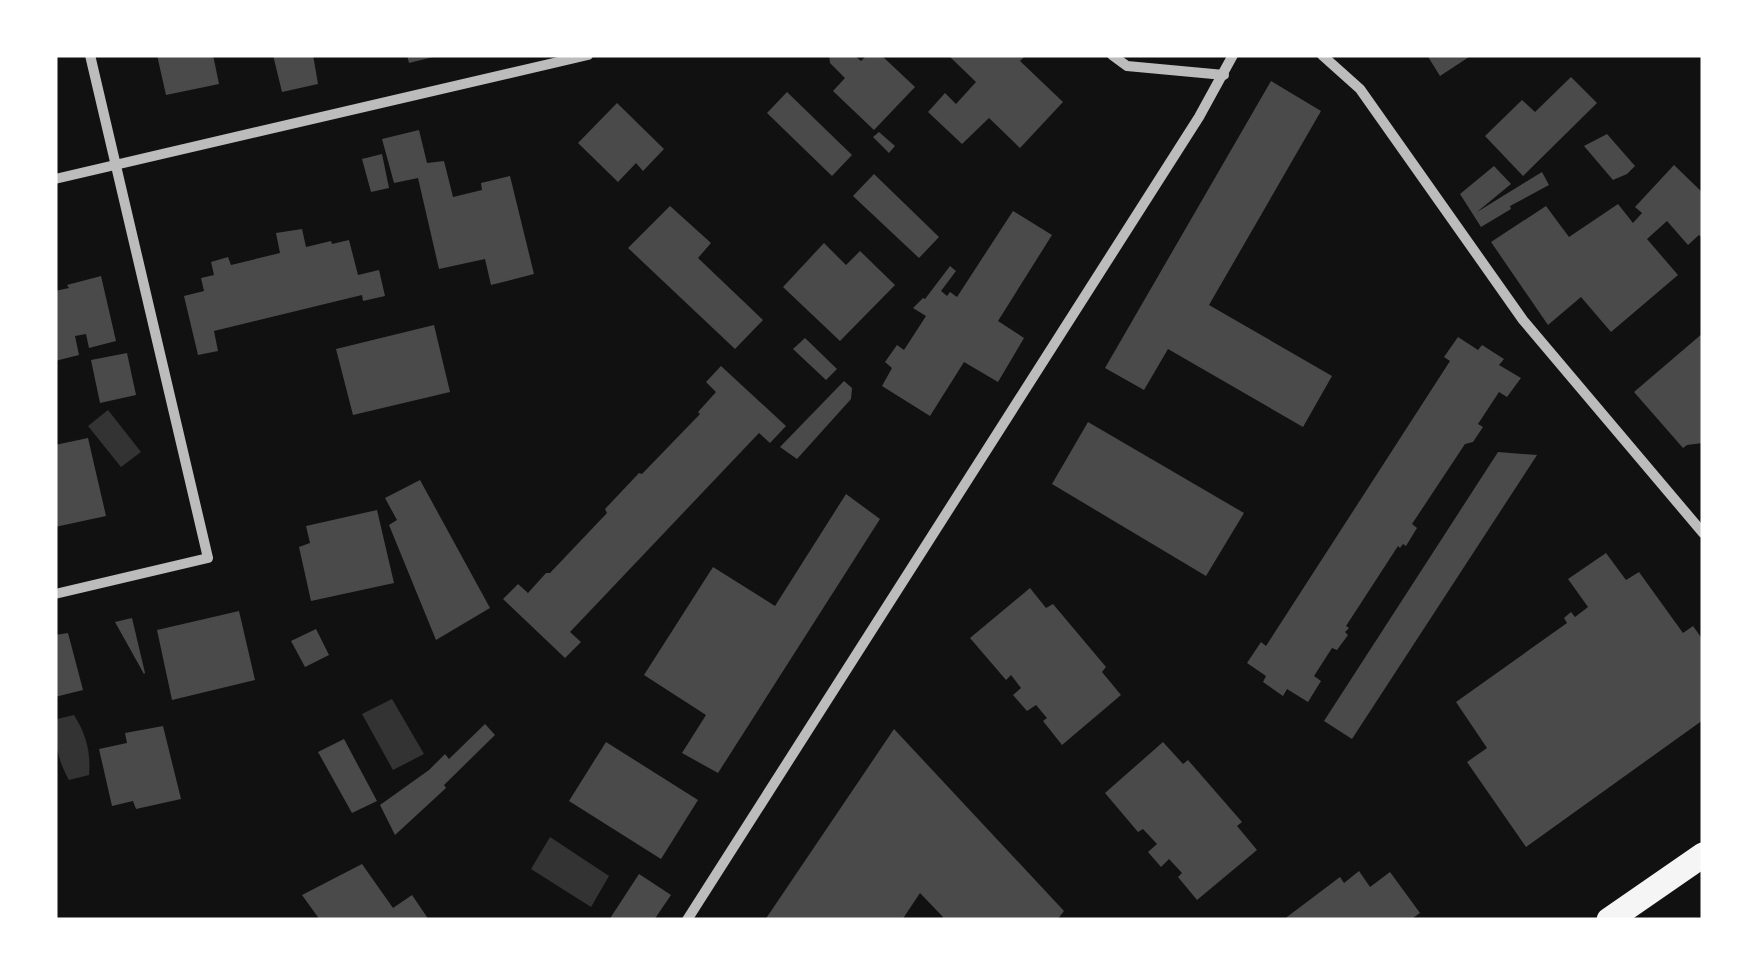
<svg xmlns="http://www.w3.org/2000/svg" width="1758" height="975" font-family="'PT Sans Narrow',sans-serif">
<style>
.water{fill:#333}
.building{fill:#4a4a4a}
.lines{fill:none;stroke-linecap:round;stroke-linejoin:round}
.minor{stroke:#bcbcbc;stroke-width:10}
.primary{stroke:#f5f5f5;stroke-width:25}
</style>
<rect width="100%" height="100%" fill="#111"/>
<g class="water">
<path d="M108 410 141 452 121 467 88 426Z"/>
<path d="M392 699 424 754 393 770 362 714Z"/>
<path d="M74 715C86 734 91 752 89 775L69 780C58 761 53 740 57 719Z"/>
<path d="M550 837 609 876 591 907 531 869Z"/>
</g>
<g class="building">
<path d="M157 55H213L219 84 166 95Z"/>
<path d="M273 55H313L318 84 282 92Z"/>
<path d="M407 55H437V56L409 63Z"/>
<path d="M829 55H854L861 61 867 55H881L915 87 874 130 833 91 845 78 830 63Z"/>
<path d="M948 55H1026L1020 61 1063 102 1020 148 989 118 962 144 928 112 945 93 956 104 976 82Z"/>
<path d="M1427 55H1472L1440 76Z"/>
<path d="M1571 77 1597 103 1523 176 1485 136 1522 100 1535 112Z"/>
<path d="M1271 81 1321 111 1209 305 1332 376 1303 427 1168 349 1144 390 1105 368Z"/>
<path d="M787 92 852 155 832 176 767 113Z"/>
<path d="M617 103 664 149 643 171 636 163 618 182 578 143Z"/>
<path d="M419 130 427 163 444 161 453 197 482 190 481 183 510 176 534 274 491 285 485 259 439 269 418 178 394 183 382 139Z"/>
<path d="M879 132 895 146 889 153 873 137Z"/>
<path d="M1607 134 1635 166 1627 174 1613 180 1584 146Z"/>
<path d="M382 154 389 188 371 192 362 159Z"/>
<path d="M1674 165 1703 193V239L1699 235 1688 245 1667 221 1647 239 1678 275 1611 332 1581 297 1548 325 1491 242 1546 206 1569 237 1618 204 1633 223 1642 213 1635 207Z"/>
<path d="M1494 166 1511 184 1477 212 1542 172 1549 185 1510 206 1511 209 1481 227 1460 194Z"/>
<path d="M874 174 939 237 919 258 853 196Z"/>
<path d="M670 206 711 243 698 258 763 320 735 349 628 248Z"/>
<path d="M1013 211 1052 235 998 321 1024 338 998 382 964 362 930 416 882 386 892 368 885 362 897 345 904 350 926 316 913 308 923 298 925 299 950 266 956 271 941 291 947 296 950 292 957 297Z"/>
<path d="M302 229 306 247 331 241 332 244 349 240 358 275 379 270 385 296 363 301 362 295 214 331 218 351 198 355 184 296 204 291 201 278 214 275 211 262 228 257 231 265 280 253 276 233Z"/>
<path d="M824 243 846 265 860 251 895 285 840 341 783 287Z"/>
<path d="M101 276 116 341 89 348 86 334 75 336 79 355 55 361V291L69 288 67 285Z"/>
<path d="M434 325 450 392 353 415 336 349Z"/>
<path d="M1703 333V443L1687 445 1683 448 1634 392Z"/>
<path d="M1458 337 1478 350 1482 345 1504 359 1499 365 1521 378 1507 397 1499 392 1478 424 1483 427 1473 442 1465 444 1412 524 1417 528 1406 546 1403 544 1400 548 1398 546 1346 626 1349 628 1345 632 1348 635 1337 650 1332 648 1314 676 1321 681 1308 702 1287 689 1283 696 1263 682 1266 676 1247 663 1261 642 1266 646 1450 361 1444 357Z"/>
<path d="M805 338 837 369 826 380 793 349Z"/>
<path d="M127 353 136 395 100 403 91 360Z"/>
<path d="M721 366 786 426 770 443 759 433 570 632 581 642 565 658 503 599 518 584 528 593 546 573H550L607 513 605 509 639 473 642 474 700 414 698 412 716 392 706 382Z"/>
<path d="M844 381 852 388 851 399 797 459 780 447Z"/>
<path d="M1088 422 1244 513 1206 576 1052 484Z"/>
<path d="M88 438 106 516 55 527V445Z"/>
<path d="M1498 452 1537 455 1352 739 1324 721Z"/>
<path d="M420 480 490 608 436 640 389 525 397 520 385 498Z"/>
<path d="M846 494 880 519 718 773 682 753 706 715 644 675 713 567 775 606Z"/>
<path d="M377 510 394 583 311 601 299 547 310 543 306 526Z"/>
<path d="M1606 553 1626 580 1639 572 1683 633 1693 626 1703 640V720L1526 847 1467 762 1487 748 1456 702 1567 623 1564 618 1571 612 1575 617 1588 607 1568 579Z"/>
<path d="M1030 588 1046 608 1053 604 1106 667 1102 672 1121 695 1062 745 1043 721 1047 718 1036 705 1027 711 1013 695 1021 688 1011 675 1006 680 970 638Z"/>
<path d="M239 611 255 680 172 700 157 630Z"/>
<path d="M132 618 145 673 144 674 115 622Z"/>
<path d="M316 629 329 655 305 667 291 641Z"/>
<path d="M68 633 83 690 55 697V635Z"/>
<path d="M485 724 495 735 444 785 446 788 395 835 380 805 429 770 445 754 449 759Z"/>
<path d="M163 726 181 799 136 809 133 801 112 806 99 749 127 743 125 733Z"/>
<path d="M894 729 1064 911 1057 920H940L943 917 920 893 902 920H765Z"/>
<path d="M344 739 377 801 352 813 318 752Z"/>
<path d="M606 742 698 800 661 859 569 801Z"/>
<path d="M1163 742 1183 764 1188 760 1242 822 1237 826 1257 850 1197 900 1178 877 1182 873 1169 859 1161 867 1148 852 1157 844 1143 829 1138 832 1105 793Z"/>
<path d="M362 864 393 908 412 895 429 920H337L335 918 320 920 302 895Z"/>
<path d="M1359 871 1370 887 1390 872 1420 913 1410 920H1283L1340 877 1344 883Z"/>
<path d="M639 874 671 895 654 920H609Z"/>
</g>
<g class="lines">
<g class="minor">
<path d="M1112 55 1127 66 1224 75"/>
<path d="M1322 55 1360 89 1523 320 1703 533"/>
<path d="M55 179 588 55"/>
<path d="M55 594 208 558 90 55"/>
<path d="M687 920 1199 117 1233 55"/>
</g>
<path class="primary" d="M1609 920 1703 855"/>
</g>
<rect width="1758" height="975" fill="none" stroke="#ffffff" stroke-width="115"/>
</svg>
